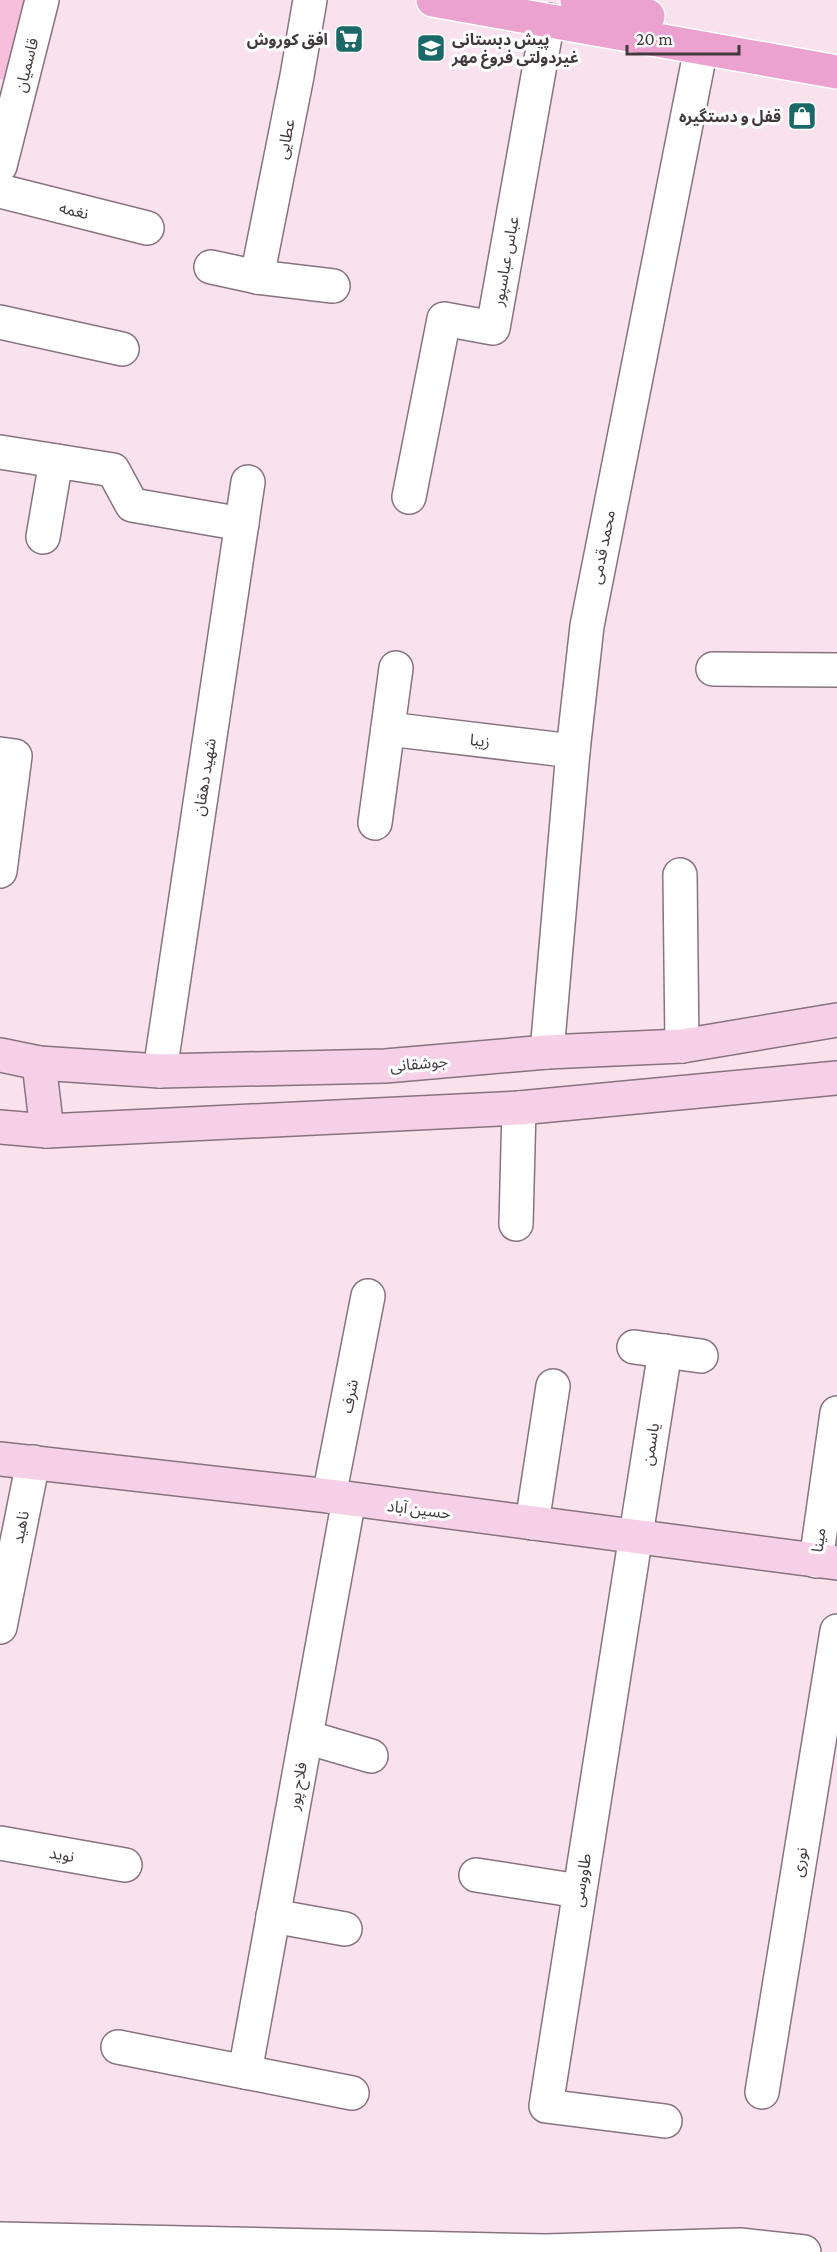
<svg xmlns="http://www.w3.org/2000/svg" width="837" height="2252" font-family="'Crimson Pro','Noto Sans Arabic',serif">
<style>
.green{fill:#f8bfdd}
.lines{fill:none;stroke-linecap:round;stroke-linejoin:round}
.street-casing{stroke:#87737e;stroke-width:36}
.secondary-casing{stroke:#87737e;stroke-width:36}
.primary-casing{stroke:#fff;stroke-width:36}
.street{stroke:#fff;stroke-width:33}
.secondary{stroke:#f5d0e6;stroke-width:33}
.primary{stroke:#eba2ce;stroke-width:33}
.labels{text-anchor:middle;stroke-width:6;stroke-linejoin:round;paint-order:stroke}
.poi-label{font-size:16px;font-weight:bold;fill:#42393e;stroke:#fff;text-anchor:end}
.street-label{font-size:16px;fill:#42393e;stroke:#fff}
</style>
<rect width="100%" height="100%" fill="#f9e2ee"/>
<path class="green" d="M0 0H33L14 81 0 79Z"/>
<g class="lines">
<g class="street-casing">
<g id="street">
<path d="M0 166 42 0"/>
<path d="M0 191 147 228"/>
<path d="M211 267 257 277 333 286"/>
<path d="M257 277 297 76 310 0"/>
<path d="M0 322 122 349"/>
<path d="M0 452 113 470 132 505 242 524"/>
<path d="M409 497 444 319 493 328 548 20"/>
<path d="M43 537 56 461"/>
<path d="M713 669 837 670"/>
<path d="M388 729 573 751"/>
<path d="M0 754 15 756 0 871"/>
<path d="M375 823 396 668"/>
<path d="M680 875 682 1046"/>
<path d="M547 1052 573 751 587 626 701 48"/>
<path d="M160 1071 248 482"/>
<path d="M516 1224 519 1108"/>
<path d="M634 1347 701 1356"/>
<path d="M329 1496 368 1296"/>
<path d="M532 1523 553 1386"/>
<path d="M816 1561 837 1413"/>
<path d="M0 1627 33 1462"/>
<path d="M306 1737 371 1756"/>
<path d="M0 1843 125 1865"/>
<path d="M476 1875 579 1891"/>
<path d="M273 1916 345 1929"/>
<path d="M118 2047 352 2093"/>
<path d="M245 2072 349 1499"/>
<path d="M762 2092 837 1631"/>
<path d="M665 2121 546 2106 665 1351"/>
<path d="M0 2239 546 2251 740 2245 804 2252"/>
</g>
</g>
<g class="secondary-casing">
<g id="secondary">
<path d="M0 1055 39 1063 160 1071 385 1066 547 1052 682 1046 837 1020"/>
<path d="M39 1063 47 1131"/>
<path d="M0 1127 47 1131 519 1108 837 1078"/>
<path d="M0 1459 329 1496 837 1563"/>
</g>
</g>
<g class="primary-casing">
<g id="primary">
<path d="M433 0 837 72"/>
<path d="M577 0 648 16"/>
</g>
</g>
<use href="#street" class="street"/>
<use href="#secondary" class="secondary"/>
<use href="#primary" class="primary"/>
</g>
<defs>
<g id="supermarket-square" transform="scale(1.5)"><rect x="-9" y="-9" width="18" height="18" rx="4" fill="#1b6869" stroke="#fff"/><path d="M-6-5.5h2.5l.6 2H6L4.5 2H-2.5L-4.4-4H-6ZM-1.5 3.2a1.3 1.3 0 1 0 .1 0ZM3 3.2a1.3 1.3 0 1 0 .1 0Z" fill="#fff"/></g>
<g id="school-square" transform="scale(1.5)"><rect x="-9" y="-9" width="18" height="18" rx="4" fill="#1b6869" stroke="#fff"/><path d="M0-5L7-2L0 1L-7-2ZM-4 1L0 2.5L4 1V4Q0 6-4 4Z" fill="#fff"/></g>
<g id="shop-square" transform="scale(1.5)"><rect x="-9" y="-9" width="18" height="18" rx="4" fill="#1b6869" stroke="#fff"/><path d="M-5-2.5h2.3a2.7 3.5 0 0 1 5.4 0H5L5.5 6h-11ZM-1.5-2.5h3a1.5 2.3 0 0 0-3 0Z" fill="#fff"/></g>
</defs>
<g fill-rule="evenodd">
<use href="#supermarket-square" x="349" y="39"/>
<use href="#school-square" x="431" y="48"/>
<use href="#shop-square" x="802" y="116"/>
</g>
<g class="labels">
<g class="poi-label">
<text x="328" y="45">افق کوروش</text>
<text x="452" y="45" text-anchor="start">پیش دبستانی<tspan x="452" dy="18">غیردولتی فروغ مهر</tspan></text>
<text x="781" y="122">قفل و دستگیره</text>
</g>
<g class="street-label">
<text transform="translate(26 65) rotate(-76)" y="6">قاسمیان</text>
<text transform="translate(285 139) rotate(-79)" y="6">عطایی</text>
<text transform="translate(74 210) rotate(14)" y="6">نغمه</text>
<text transform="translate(505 261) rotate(-80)" y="6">عباس عباسپور</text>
<text transform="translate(602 547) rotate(-79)" y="6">محمد قدمی</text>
<text transform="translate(480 740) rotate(7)" y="6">زیبا</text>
<text transform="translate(204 777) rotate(-81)" y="6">شهید دهقان</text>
<text transform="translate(419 1063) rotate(-5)" y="6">جوشقانی</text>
<text transform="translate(349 1396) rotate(-79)" y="6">شرف</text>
<text transform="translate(650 1444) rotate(-81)" y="6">یاسمن</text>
<text transform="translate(419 1509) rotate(7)" y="6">حسین آباد</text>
<text transform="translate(20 1527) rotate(-79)" y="6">ناهید</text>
<text transform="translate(818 1540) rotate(-82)" y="6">مینا</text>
<text transform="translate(297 1786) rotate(-80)" y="6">فلاح پور</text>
<text transform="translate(62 1854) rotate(10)" y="6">نوید</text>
<text transform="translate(799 1862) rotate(-81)" y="6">نوری</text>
<text transform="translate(581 1880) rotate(-81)" y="6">طاووسی</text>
</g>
</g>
<path d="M627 45v9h112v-9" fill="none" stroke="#42393e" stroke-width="3"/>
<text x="636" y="45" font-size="18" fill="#42393e" stroke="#ffffff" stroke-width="4.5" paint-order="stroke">20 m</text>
</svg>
